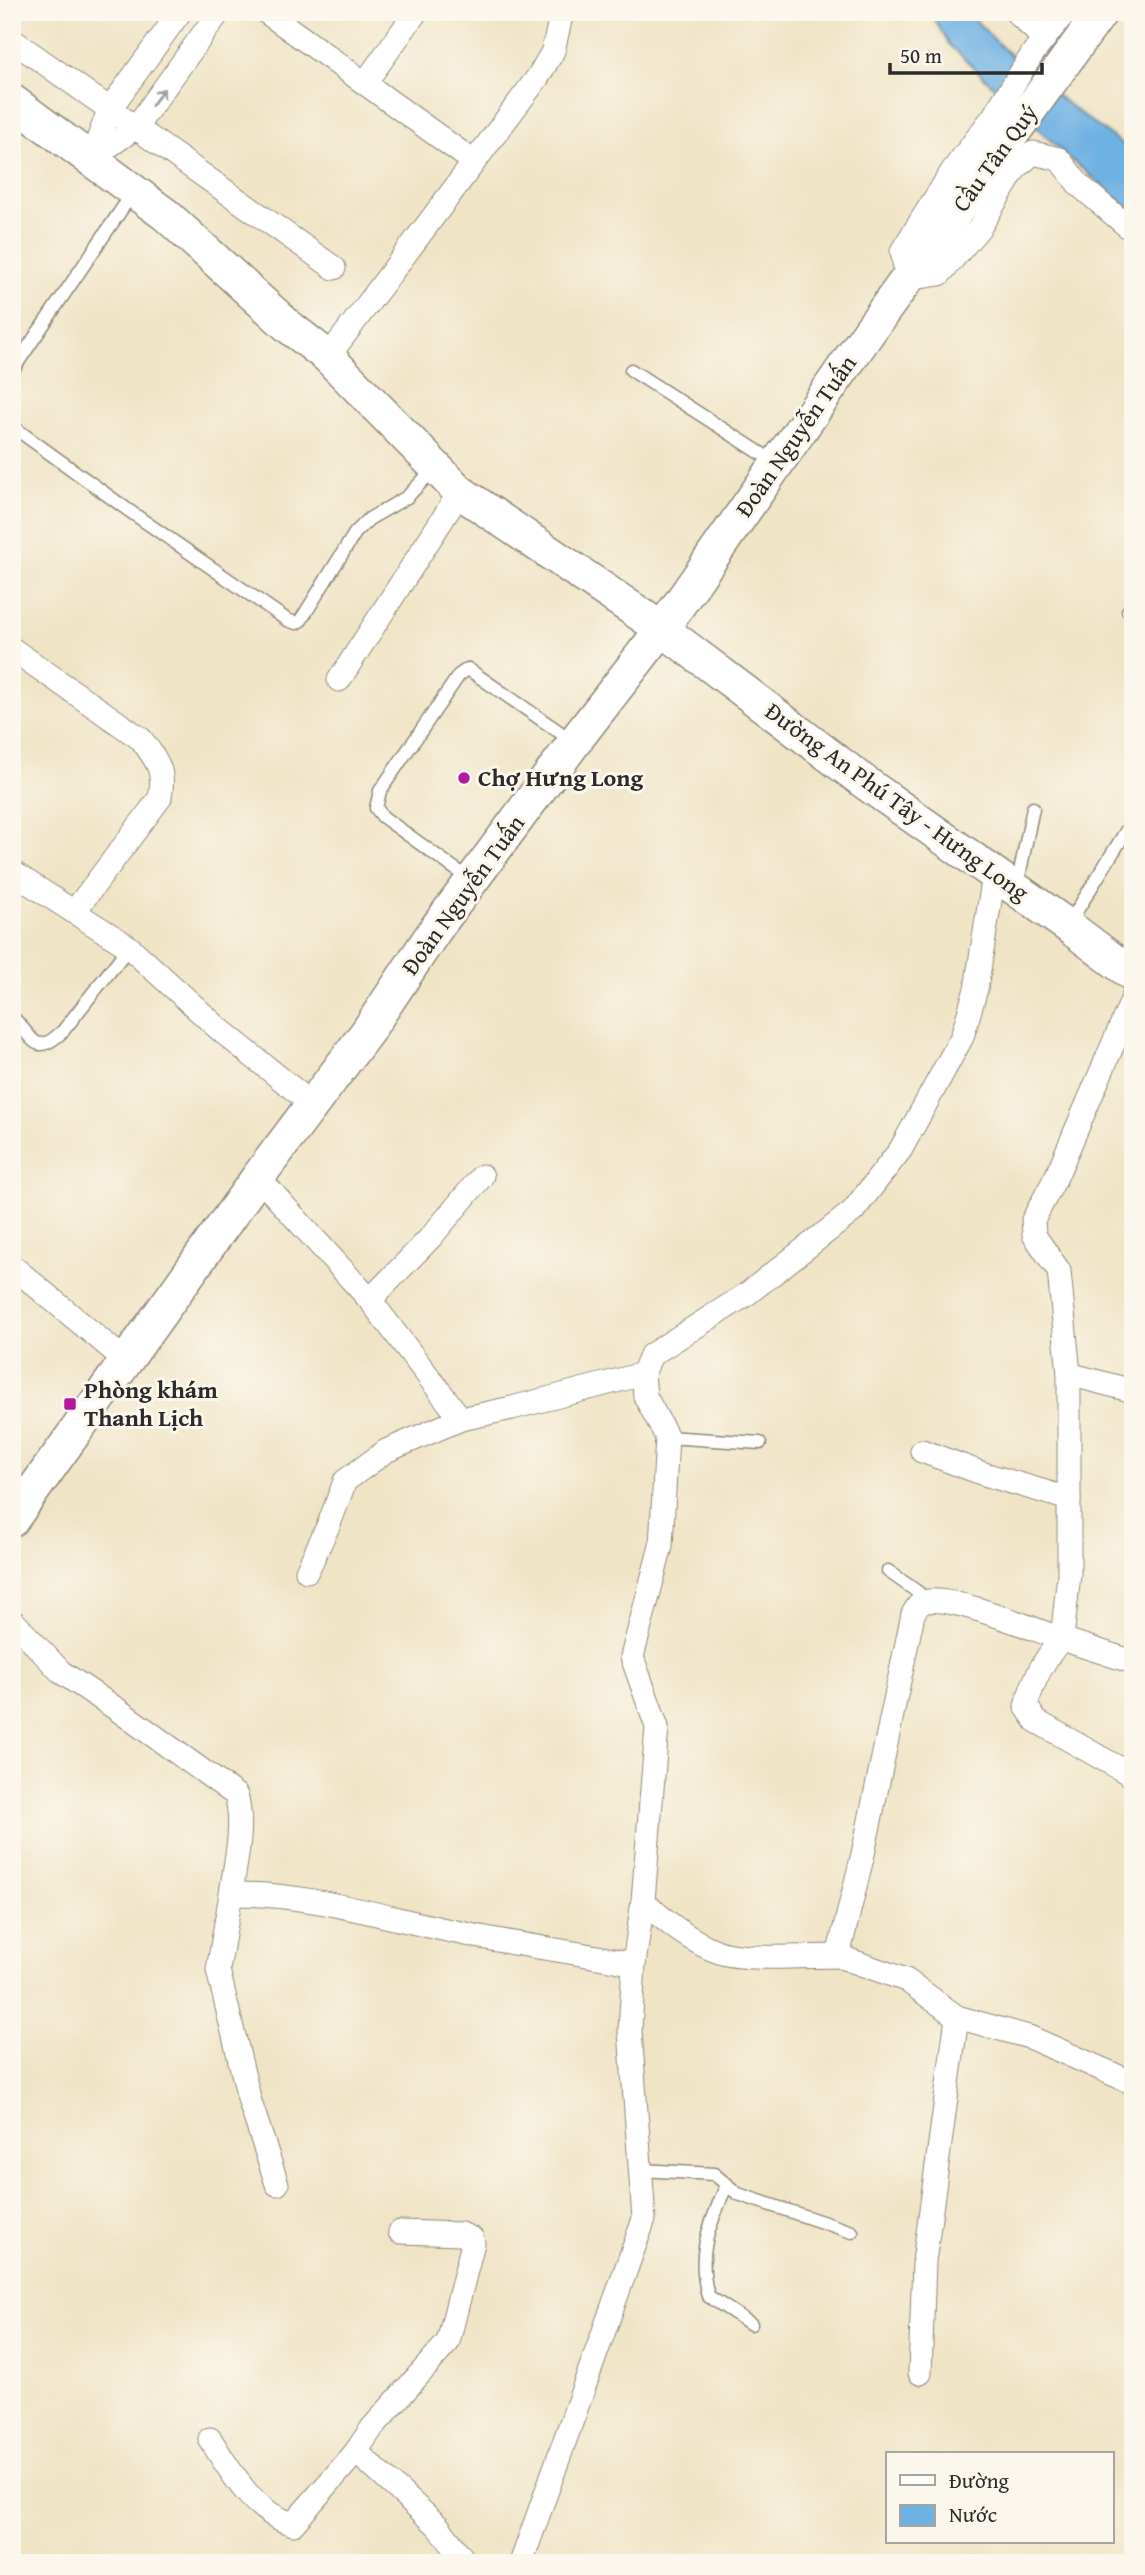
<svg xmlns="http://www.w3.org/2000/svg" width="1145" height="2575" font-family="'Gentium Book Plus',serif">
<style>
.water{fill:#6eb1e3;stroke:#4c6e87;stroke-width:2}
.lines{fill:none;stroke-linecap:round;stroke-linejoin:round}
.lane-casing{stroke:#8e8878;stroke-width:15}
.street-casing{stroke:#8e8878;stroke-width:25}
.secondary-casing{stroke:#8e8878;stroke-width:36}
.lane{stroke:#fff;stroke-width:12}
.street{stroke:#fff;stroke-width:23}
.secondary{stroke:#fff;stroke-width:33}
.oneway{stroke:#a0a0a0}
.poi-dot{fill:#b5179e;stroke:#fbf7ec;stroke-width:2.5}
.labels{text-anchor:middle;stroke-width:6;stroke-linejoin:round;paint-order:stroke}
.street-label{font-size:24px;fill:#2b2b2b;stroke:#fbf7ec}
.poi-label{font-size:24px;font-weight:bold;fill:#2b2b2b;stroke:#fbf7ec;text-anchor:start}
</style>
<rect width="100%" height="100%" fill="#fbf7ec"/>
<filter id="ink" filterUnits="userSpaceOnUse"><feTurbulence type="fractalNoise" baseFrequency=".0143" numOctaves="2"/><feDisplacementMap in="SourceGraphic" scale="14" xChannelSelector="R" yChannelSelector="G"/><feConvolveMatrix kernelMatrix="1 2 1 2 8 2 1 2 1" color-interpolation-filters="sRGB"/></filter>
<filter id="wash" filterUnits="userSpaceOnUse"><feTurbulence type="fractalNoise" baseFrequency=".00686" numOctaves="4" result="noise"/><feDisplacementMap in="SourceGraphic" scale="28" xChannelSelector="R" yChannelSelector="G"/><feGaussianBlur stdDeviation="1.57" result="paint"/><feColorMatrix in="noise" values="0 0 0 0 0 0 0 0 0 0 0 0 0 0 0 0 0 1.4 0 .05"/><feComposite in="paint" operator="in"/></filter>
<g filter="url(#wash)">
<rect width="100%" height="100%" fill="#f0e4c6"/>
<path class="water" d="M930 12H968C1016 66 1073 111 1133 151V211L1068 157 949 44Z"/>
</g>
<g filter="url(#ink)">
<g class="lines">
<g class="lane-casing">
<g id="lane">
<path d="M631 370 776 463"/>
<path d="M12 371 134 191"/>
<path d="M12 426 128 510 287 620 296 623 301 620 355 533 369 519 407 497 435 468"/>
<path d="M1128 611 1133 613"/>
<path d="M472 881 383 817 376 808 380 791 459 675 468 669 574 742"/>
<path d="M1017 886 1033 808"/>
<path d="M1068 925 1133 820"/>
<path d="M12 1017C34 1036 33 1059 63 1031L129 947"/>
<path d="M667 1437 760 1443"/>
<path d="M888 1571 919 1593 924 1602"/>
<path d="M640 2170 714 2174 738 2194 852 2232"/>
<path d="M727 2184C710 2225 696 2251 708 2296L751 2324"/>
</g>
</g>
<g class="street-casing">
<g id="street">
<path d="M266 12 474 162"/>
<path d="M1016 12 1044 39"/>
<path d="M1065 12 1033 53 993 117 953 170 902 251 907 279 940 274 980 227 1015 169 1033 153 1059 159 1079 185 1133 231"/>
<path d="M12 40 334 268"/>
<path d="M365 83 416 12"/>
<path d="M91 159 136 127 219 12"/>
<path d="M91 159 109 110 180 12"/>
<path d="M328 357 538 77 553 51 562 12"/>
<path d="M12 649 141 739C158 762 165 770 160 798L74 912 12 872"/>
<path d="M339 680 460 492"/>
<path d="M74 912 129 947 219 1029 312 1104"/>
<path d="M1133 998 1056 1177 1033 1220 1034 1235 1059 1271 1069 1374V1574L1062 1639 1133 1662"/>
<path d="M258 1177 370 1300 461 1419 512 1408 643 1374"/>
<path d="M12 1266 126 1361"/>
<path d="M370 1300 431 1237 482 1176"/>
<path d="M1069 1374 1133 1391"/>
<path d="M922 1451 984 1474 1069 1499"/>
<path d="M307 1571 329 1524 345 1481 386 1451 461 1419"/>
<path d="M12 1620 61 1672 118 1710 236 1795C245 1827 235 1862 231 1894"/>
<path d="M643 1901C663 1920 693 1943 719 1952 743 1961 809 1956 838 1956L863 1854 913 1614C916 1609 918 1604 924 1602 948 1593 1035 1630 1062 1639 1044 1658 1033 1681 1026 1706L1036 1721 1133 1776"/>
<path d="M838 1956 906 1980 957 2017 1029 2037 1133 2083"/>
<path d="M277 2184 250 2102 218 1970 231 1894C312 1893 388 1919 466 1934 522 1946 578 1952 634 1964"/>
<path d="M920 2373 924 2262 957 2017"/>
<path d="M210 2439C232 2473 252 2512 293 2524L355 2453 362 2457 438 2526 466 2563"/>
<path d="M355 2453 372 2428 448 2342 473 2243 472 2239 461 2234 400 2232"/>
<path d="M521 2563 644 2219 630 2031 634 1964 643 1901 657 1727 632 1657 661 1546 667 1437 645 1396 643 1374 651 1355 747 1294 853 1211 901 1149 962 1037 976 989 994 875"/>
</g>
</g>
<g class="secondary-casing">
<g id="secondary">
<path d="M12 101 166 215 288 326 328 357 460 492 662 629 867 784 1068 926 1133 975"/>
<path d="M12 1520 258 1177 367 1032 435 930 579 736 662 629 870 330 1101 12"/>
</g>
</g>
<use href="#lane" class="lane"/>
<use href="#street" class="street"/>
<use href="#secondary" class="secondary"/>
</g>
<defs><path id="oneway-shaft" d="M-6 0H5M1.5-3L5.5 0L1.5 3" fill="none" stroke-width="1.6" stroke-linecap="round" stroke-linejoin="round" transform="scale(1.75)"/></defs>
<use class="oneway" href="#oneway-shaft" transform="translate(158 97) rotate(-54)"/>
</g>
<g class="poi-dot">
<circle cx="464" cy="778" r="7"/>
<rect x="63" y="1397" width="14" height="14" rx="3.5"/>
</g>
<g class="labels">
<g class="street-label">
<text transform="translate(995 158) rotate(-54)" y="8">Cầu Tân Quý</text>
<text transform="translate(796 436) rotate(-55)" y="8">Đoàn Nguyễn Tuấn</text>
<text transform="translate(897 802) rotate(36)" y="8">Đường An Phú Tây - Hưng Long</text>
<text transform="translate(463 895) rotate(-54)" y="8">Đoàn Nguyễn Tuấn</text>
</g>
<g class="poi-label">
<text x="478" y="786">Chợ Hưng Long</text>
<text x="84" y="1398">Phòng khám<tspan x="84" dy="28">Thanh Lịch</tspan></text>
</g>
</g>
<rect width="1145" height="2575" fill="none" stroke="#fbf7ec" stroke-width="42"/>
<rect x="886" y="2452" width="228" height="91" fill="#fbf7ec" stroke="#a8a59f" stroke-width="2"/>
<rect x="900" y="2475" width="35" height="10" fill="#ffffff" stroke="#a8a59f" stroke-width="2"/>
<text x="949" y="2488" font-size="21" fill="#2b2b2b">Đường</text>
<rect x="900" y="2505" width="35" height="21" fill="#6eb1e3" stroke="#a8a59f" stroke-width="2"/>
<text x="949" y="2522" font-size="21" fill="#2b2b2b">Nước</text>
<path d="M890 63v10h152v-10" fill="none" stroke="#2b2b2b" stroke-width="3.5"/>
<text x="900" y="63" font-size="21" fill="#2b2b2b" stroke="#fbf7ec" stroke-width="5" paint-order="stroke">50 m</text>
</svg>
